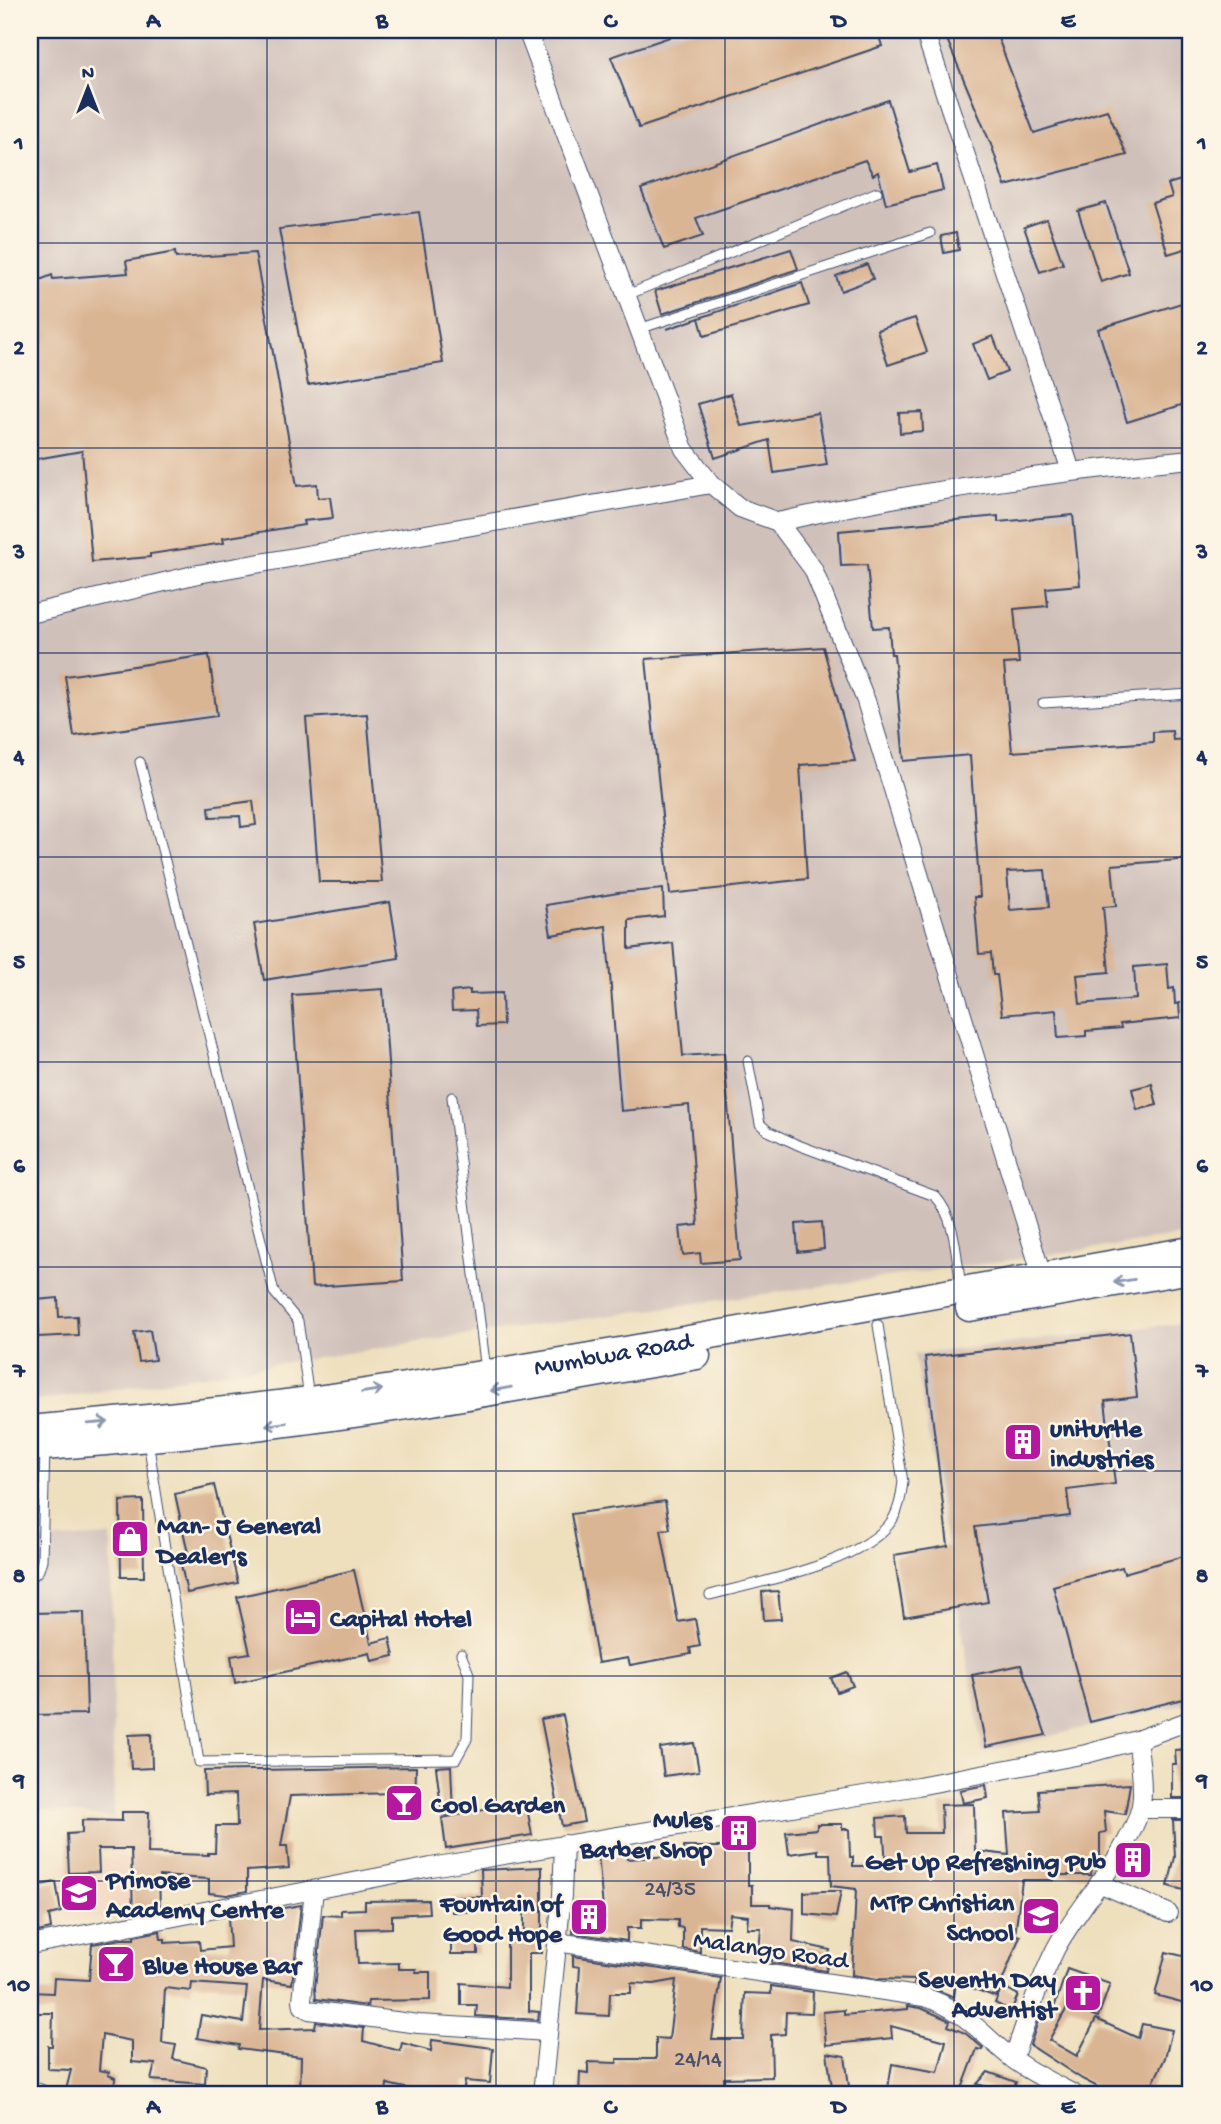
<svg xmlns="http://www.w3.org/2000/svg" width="1221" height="2124" font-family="'Gochi Hand',sans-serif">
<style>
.built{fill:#f2d4be}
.industrial{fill:#cfc0ba}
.building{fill:#dab594;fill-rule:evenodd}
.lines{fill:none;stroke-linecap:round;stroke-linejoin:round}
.service-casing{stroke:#3b496c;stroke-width:11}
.minor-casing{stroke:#3b496c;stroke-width:20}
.primary-casing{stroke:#3b496c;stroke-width:29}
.service{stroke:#fff;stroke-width:9}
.minor{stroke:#fff;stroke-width:18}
.primary{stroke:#fff;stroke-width:26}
.oneway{stroke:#8d97ae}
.grid{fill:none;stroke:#1b2f5e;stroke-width:2;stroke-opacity:0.55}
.labels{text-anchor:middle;stroke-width:5;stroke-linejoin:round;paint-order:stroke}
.number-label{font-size:23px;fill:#4b506c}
.street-label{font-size:26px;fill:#1b2f5e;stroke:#fcf5e5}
.poi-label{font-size:26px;font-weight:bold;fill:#1b2f5e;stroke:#fcf5e5;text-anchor:start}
.neatline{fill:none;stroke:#1b2f5e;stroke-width:2.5}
.grid-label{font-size:23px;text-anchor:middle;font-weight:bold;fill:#1b2f5e}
</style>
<rect width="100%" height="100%" fill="#fcf5e5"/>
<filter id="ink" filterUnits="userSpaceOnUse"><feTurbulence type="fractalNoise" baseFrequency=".0143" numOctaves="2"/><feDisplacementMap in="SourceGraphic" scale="14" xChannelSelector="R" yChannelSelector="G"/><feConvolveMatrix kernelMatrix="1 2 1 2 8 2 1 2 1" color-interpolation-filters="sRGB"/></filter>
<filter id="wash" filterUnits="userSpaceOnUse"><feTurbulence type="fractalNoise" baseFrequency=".00686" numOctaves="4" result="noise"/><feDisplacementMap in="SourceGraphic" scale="28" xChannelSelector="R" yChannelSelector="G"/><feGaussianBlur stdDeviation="1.57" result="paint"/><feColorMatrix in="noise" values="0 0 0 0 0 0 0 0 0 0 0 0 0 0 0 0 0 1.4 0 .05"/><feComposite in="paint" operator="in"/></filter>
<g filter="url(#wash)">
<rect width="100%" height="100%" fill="#eedfbd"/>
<path class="built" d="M128 1858 132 1917 67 1921 63 1862Z"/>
<g class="industrial">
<path d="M30 30H1191V1235L438 1339 30 1402Z"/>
<path d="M1191 1322V1702L983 1752 914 1353 919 1354Z"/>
<path d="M111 1536 114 1818 30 1809V1541Z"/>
</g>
<g id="blocks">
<g class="building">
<path d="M690 30H877L882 46 639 128 611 57Z"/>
<path d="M943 30H995L1034 133 1107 110 1127 155 1005 186 992 147Z"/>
<path d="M888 100 910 172 937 165 943 190 886 204 878 172 873 175 865 160 696 218 703 236 664 249 641 189Z"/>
<path d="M1191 177V247L1168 254 1152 203 1172 197 1168 184Z"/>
<path d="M1106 203 1129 273 1101 282 1078 211Z"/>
<path d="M419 212 443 363 308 385 279 229Z"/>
<path d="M1047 219 1063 264 1040 272 1024 227Z"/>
<path d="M956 233 959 250 944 253 941 236Z"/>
<path d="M791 249 798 269 662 314 655 291Z"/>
<path d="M175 252 176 258 255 253 297 486 317 484 318 498 330 497 333 518 303 521 304 525 223 538 224 543 150 554V557L92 562 82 451 36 459 30 407V284L52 275 53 279 128 273 126 261Z"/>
<path d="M867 264 873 279 841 291 836 276Z"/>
<path d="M802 283 809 305 704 336 699 318 667 329Z"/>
<path d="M1191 300V402L1127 422 1098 329Z"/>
<path d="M915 318 927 352 888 365 877 330Z"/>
<path d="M993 336 1007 372 987 380 973 344Z"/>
<path d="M731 394 741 426 818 413 827 465 774 473 769 440 715 458 698 404Z"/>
<path d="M922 412 923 431 900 433 899 413Z"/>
<path d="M1073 515 1080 585 1046 588 1048 606 1014 609 1019 663 1004 664 1012 752 1153 742V732L1172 731 1173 740 1191 739V859L1112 865 1116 906 1103 907 1109 972 1077 975 1080 1004 1136 999 1134 967 1167 964 1169 989 1174 988 1175 1004 1179 1003 1180 1018 1120 1024 1121 1028 1086 1031V1036L1058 1038 1056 1010 1002 1015 997 975H993L991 953 979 954 974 897H980L970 755 904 761 894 654H891L889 627 873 628 867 565 841 566 839 531 998 516V522ZM1045 870 1049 907 1010 910 1007 872Z"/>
<path d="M823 647 855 761 800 765 807 879 670 894 646 659Z"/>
<path d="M209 655 217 716 74 736 65 676Z"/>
<path d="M367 714 382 882H319L306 718Z"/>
<path d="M253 801 256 825 241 827 240 816 210 817 209 807Z"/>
<path d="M663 889 664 916 629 920V949L673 943 683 1056 724 1053 740 1260 701 1263 700 1253 683 1255 680 1227 698 1225 689 1105 621 1111 606 926 551 935 546 905 618 893Z"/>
<path d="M390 902 399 958 264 980 254 924Z"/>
<path d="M383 989 403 1281 312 1287 292 995Z"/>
<path d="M470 990V994L502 993 503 1025 477 1026 476 1010 452 1011 451 992Z"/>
<path d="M1152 1084 1157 1105 1137 1110 1132 1089Z"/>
<path d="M822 1222 824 1249 798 1252 796 1224Z"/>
<path d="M58 1298 59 1317 77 1316 78 1335 38 1337 36 1300Z"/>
<path d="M150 1330 155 1360 139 1362 134 1332Z"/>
<path d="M1130 1333 1137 1397 1105 1401 1115 1484 1067 1490 1070 1516 975 1527 988 1602 904 1617 894 1555 948 1546 925 1357Z"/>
<path d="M214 1485 238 1583 187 1593 179 1555 188 1553 175 1494Z"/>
<path d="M143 1500 144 1577H121L120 1501Z"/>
<path d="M665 1501 670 1529 661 1530 678 1622 695 1619 700 1646 690 1648 691 1654 630 1665 628 1658 598 1663 571 1514Z"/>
<path d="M1191 1554V1697L1090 1722 1053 1586 1122 1567 1124 1573Z"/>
<path d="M354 1570 371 1643 390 1638 394 1656 372 1661 370 1653 235 1683 231 1656 250 1653 237 1597Z"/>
<path d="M778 1591 781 1619 764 1620 762 1592Z"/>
<path d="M84 1612 87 1714 30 1715V1613Z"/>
<path d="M1021 1665 1046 1735 986 1747 972 1675Z"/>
<path d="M847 1672 853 1686 837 1692 831 1678Z"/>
<path d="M563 1715 584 1822 562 1826 541 1719Z"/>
<path d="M151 1734 152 1768 131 1769 129 1735Z"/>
<path d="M694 1743 699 1771 664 1776 660 1748Z"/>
<path d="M1191 1749V1798H1172V1764H1176L1175 1750Z"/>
<path d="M451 1766 453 1814 442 1815 436 1767Z"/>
<path d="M416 1767 415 1812 392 1811 393 1793 290 1796 281 1846H287L289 1868 247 1871V1891L227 1895 209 1893V1879L159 1876 160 1908 133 1913 131 1849H98L99 1872 69 1873 67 1834 82 1833V1820L122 1821V1812H149L148 1853 208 1855V1853H215L216 1826H237L236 1794 205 1795 204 1771Z"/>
<path d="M1130 1784 1125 1814 1104 1811 1106 1832 1100 1833V1862L1093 1859 1091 1875H1054V1880H1022L1015 1935 1020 1936 996 1997 956 1982 954 1997 928 1986 914 1984 916 1980 878 1979 852 1975 856 1889 831 1886 830 1854H818V1850L789 1854 786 1832 817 1829V1824H842V1829H849L850 1857H853V1866H886L884 1836H878L877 1818 905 1816 906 1833H942L941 1805 974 1804 975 1851 1009 1855 1006 1813 1040 1811 1038 1790Z"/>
<path d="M986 1785 988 1798 963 1803 960 1790Z"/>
<path d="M526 1802 532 1835 446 1849 442 1818Z"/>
<path d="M1173 1820H1191V1892L1168 1886 1175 1857Z"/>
<path d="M748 1827V1885H752V1904H770V1906L794 1909 793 1942 830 1950 826 1971 772 1963V1953L759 1952 761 1928H747L748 1916 730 1914 728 1927 700 1926V1952L683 1949V1928L678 1927V1920L641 1919V1928H627V1941L573 1933V1909H603L598 1853 627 1851V1859L685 1855 684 1847H730L727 1830Z"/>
<path d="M542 1867V1953H529V2011L539 2012 538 2020 476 2016 477 2005H461V1983L507 1987V1939H524V1910L452 1912V1897H482L481 1870Z"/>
<path d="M56 1882 61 1912 49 1915 51 1929 38 1932 30 1887Z"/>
<path d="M823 1891H841L836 1917 804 1914V1892Z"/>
<path d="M428 1900 429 1913 392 1915V1928L356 1929 358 1964 399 1963V1969H416V1972H430V2000L368 2001 367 2006 316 1999 315 1988 323 1915 341 1916V1910L365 1909V1901Z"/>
<path d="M301 1905 292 1984 263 1980 259 2030 315 2028 316 2022 364 2028 363 2041 400 2051 402 2043 431 2051 432 2040 493 2048 490 2083 465 2081 463 2094H432L387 2084 386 2094H300L301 2057 238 2049 239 2045 197 2038 201 2015 243 2022 247 1987 192 1983 191 1991 165 1988 162 2043 176 2045 173 2059 206 2067 205 2084 151 2080 155 2064 132 2062V2041L102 2035 99 2070 109 2072 108 2075 115 2078 114 2094H82L66 2090 71 2070 48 2069V2046H52L53 2013H30V1992L53 1993 54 1978 89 1980 92 1944 121 1939H134V1936L160 1931 161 1939H165V1943L199 1941 200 1950 230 1947 228 1918Z"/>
<path d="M478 1939V1954H451V1940Z"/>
<path d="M1166 1952 1191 1958V1977L1185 2003 1155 1995Z"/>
<path d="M573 1956 721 1978 712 2039H743L745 1993 771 1994V1986L813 1992 812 2013 786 2012 785 2034 771 2035 772 2077 724 2078V2094H579L580 2072 588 2073V2062L617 2063V2059H656V2038L669 2039 676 1980 654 1984 631 1983V1993H610L609 2016 577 2014 580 1967 573 1966Z"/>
<path d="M1067 1969 1110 1984 1098 2017 1068 2006 1049 2040 1077 2056 1096 2019 1138 2038 1142 2024 1172 2030 1165 2058 1148 2094H1111L1082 2079 1030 2045 1041 2012 1051 2017Z"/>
<path d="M1002 1986 1018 1995 1011 2011 995 2003Z"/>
<path d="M908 2006 921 2008 946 2019 950 2021 948 2026 965 2033 983 2048 982 2050 977 2049 960 2094H887L892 2064 938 2072 946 2041 891 2026 892 2038 826 2045 823 2012 844 2010V2015L908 2009Z"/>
<path d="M827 2053 845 2056 850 2094H833Z"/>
<path d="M988 2072 1016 2082 1012 2094 977 2084Z"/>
</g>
</g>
</g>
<g filter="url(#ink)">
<use href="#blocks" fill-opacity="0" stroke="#3b496c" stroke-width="2"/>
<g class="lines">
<g class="service-casing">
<g id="service">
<path d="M627 295 877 192"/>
<path d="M639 329 930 233"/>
<path d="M1043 703 1191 694"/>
<path d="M140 762 274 1292 298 1321 309 1398"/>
<path d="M748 1061 760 1124 768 1131 798 1145 935 1196C956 1218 956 1257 961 1286"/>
<path d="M452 1097 486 1371"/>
<path d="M148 1441 199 1762 456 1759 467 1739 469 1674 461 1654"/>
<path d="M30 1579 39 1570 42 1560 45 1448"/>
<path d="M710 1595C759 1582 865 1563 893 1519 900 1507 901 1495 903 1482L878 1325"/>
</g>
</g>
<g class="minor-casing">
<g id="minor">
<path d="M527 30 684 449 711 484 740 508 778 522 813 569 866 701 1045 1286"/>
<path d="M924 30 1071 471"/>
<path d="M778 522C914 491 1053 472 1191 459"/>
<path d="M30 614 198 574 711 484"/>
<path d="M1141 1809H1191"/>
<path d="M1099 1883 1168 1913"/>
<path d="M314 1890 302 2000 303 2006 309 2010 419 2024 548 2032"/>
<path d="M557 1942 924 1997C968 2011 979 2033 1013 2059 1031 2073 1054 2084 1074 2094"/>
<path d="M30 1945 431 1867 918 1786 1086 1754 1137 1740 1191 1720"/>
<path d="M1013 2059C1026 2022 1038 1984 1056 1948 1080 1904 1126 1857 1140 1810 1145 1792 1140 1759 1137 1740"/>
<path d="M30 2090 41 2094"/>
<path d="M542 2094 562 1895 564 1844"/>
</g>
</g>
<g class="primary-casing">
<g id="primary">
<path d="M969 1308 1191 1270"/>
<path id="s1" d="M30 1429C140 1419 250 1409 359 1393 637 1352 914 1297 1191 1250"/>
<path d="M30 1448C107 1442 185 1436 262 1426 408 1409 552 1381 697 1356"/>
</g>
</g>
<use href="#service" class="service"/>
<use href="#minor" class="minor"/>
<use href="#primary" class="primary"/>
</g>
<defs><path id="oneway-shaft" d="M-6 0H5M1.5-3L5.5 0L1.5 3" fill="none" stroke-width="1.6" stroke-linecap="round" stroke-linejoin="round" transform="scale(1.75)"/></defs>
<g class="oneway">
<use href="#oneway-shaft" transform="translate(1124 1281) rotate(171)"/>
<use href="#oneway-shaft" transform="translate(501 1389) rotate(170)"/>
<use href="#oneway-shaft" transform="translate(372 1391) rotate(-9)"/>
<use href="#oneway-shaft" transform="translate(98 1423) rotate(-5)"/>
<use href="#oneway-shaft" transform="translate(276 1424) rotate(172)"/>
</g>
</g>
<path class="grid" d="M267 30V2094M496 30V2094M725 30V2094M954 30V2094M30 243H1191M30 448H1191M30 653H1191M30 857H1191M30 1062H1191M30 1267H1191M30 1471H1191M30 1676H1191M30 1881H1191"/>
<defs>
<g id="building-square" transform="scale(2.0125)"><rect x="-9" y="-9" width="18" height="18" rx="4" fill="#b5179e" stroke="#fcf5e5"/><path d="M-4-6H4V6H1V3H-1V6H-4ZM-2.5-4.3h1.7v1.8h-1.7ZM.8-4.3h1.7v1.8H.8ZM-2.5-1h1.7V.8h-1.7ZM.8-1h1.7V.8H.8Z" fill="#fff"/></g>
<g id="shop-square" transform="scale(2.0125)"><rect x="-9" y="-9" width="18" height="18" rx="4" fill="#b5179e" stroke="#fcf5e5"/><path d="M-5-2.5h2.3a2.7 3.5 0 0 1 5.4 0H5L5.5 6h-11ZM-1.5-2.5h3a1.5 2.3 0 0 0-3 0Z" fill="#fff"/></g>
<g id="hotel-square" transform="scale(2.0125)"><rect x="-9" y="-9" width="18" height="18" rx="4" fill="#b5179e" stroke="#fcf5e5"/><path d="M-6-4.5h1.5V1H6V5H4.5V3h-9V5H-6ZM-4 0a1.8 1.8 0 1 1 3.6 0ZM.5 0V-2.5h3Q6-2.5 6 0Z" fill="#fff"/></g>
<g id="bar-square" transform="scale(2.0125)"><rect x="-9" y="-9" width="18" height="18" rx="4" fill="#b5179e" stroke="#fcf5e5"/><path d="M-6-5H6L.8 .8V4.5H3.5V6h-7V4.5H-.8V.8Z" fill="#fff"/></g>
<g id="school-square" transform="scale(2.0125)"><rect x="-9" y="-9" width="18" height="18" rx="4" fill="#b5179e" stroke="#fcf5e5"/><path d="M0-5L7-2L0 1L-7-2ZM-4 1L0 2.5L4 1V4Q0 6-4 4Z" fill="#fff"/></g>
<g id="church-square" transform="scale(2.0125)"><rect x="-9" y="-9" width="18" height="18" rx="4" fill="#b5179e" stroke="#fcf5e5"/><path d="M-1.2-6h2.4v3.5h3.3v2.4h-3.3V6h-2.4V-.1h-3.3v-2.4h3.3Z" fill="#fff"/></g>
</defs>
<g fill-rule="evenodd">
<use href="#building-square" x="1023" y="1442"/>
<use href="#shop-square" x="130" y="1539"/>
<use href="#hotel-square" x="303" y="1617"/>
<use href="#bar-square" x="404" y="1803"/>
<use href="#building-square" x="739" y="1833"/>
<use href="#building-square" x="1133" y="1860"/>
<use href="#school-square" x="79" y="1893"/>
<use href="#school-square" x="1041" y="1916"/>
<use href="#building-square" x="589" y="1917"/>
<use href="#bar-square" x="116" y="1964"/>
<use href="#church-square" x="1083" y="1993"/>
</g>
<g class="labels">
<g class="number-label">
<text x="670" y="1895">24/35</text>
<text x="698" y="2065">24/14</text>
</g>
<g class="street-label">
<text dy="9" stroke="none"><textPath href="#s1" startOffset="588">Mumbwa Road</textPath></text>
<text transform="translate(771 1948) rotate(8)" y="9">Malango Road</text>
</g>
<g class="poi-label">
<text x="1050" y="1436">uniturtle<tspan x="1050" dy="30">industries</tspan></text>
<text x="157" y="1533">Man- J General<tspan x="157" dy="30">Dealer's</tspan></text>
<text x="330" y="1626">Capital Hotel</text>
<text x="431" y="1812">Cool Garden</text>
<text x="712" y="1827" text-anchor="end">Mules<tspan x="712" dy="30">Barber Shop</tspan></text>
<text x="1106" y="1869" text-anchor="end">Get Up Refreshing Pub</text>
<text x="106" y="1887">Primose<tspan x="106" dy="30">Academy Centre</tspan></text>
<text x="1014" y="1910" text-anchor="end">MTP Christian<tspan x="1014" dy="30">School</tspan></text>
<text x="562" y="1911" text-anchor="end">Fountain of<tspan x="562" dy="30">Good Hope</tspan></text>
<text x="143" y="1973">Blue House Bar</text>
<text x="1056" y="1987" text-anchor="end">Seventh Day<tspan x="1056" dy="30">Adventist</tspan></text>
</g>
</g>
<rect width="1221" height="2124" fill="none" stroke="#fcf5e5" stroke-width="77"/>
<g transform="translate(88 88)" stroke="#fcf5e5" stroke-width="5" paint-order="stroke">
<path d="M0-5L12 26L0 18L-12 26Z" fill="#1b2f5e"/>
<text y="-10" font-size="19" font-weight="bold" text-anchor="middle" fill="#1b2f5e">N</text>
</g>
<rect x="38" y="38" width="1144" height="2048" class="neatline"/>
<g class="grid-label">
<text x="153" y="27">A</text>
<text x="382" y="27">B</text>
<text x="610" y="27">C</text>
<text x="839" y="27">D</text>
<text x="1068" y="27">E</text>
<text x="19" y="149">1</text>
<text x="1202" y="149">1</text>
<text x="19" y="354">2</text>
<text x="1202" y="354">2</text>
<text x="19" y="558">3</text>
<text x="1202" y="558">3</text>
<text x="19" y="763">4</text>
<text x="1202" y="763">4</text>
<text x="19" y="968">5</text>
<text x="1202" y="968">5</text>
<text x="19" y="1172">6</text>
<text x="1202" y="1172">6</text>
<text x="19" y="1377">7</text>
<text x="1202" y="1377">7</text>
<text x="19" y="1582">8</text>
<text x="1202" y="1582">8</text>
<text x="19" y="1786">9</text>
<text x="1202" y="1786">9</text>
<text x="19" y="1991">10</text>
<text x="1202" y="1991">10</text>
<text x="153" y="2113">A</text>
<text x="382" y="2113">B</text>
<text x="610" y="2113">C</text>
<text x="839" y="2113">D</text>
<text x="1068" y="2113">E</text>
</g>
</svg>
